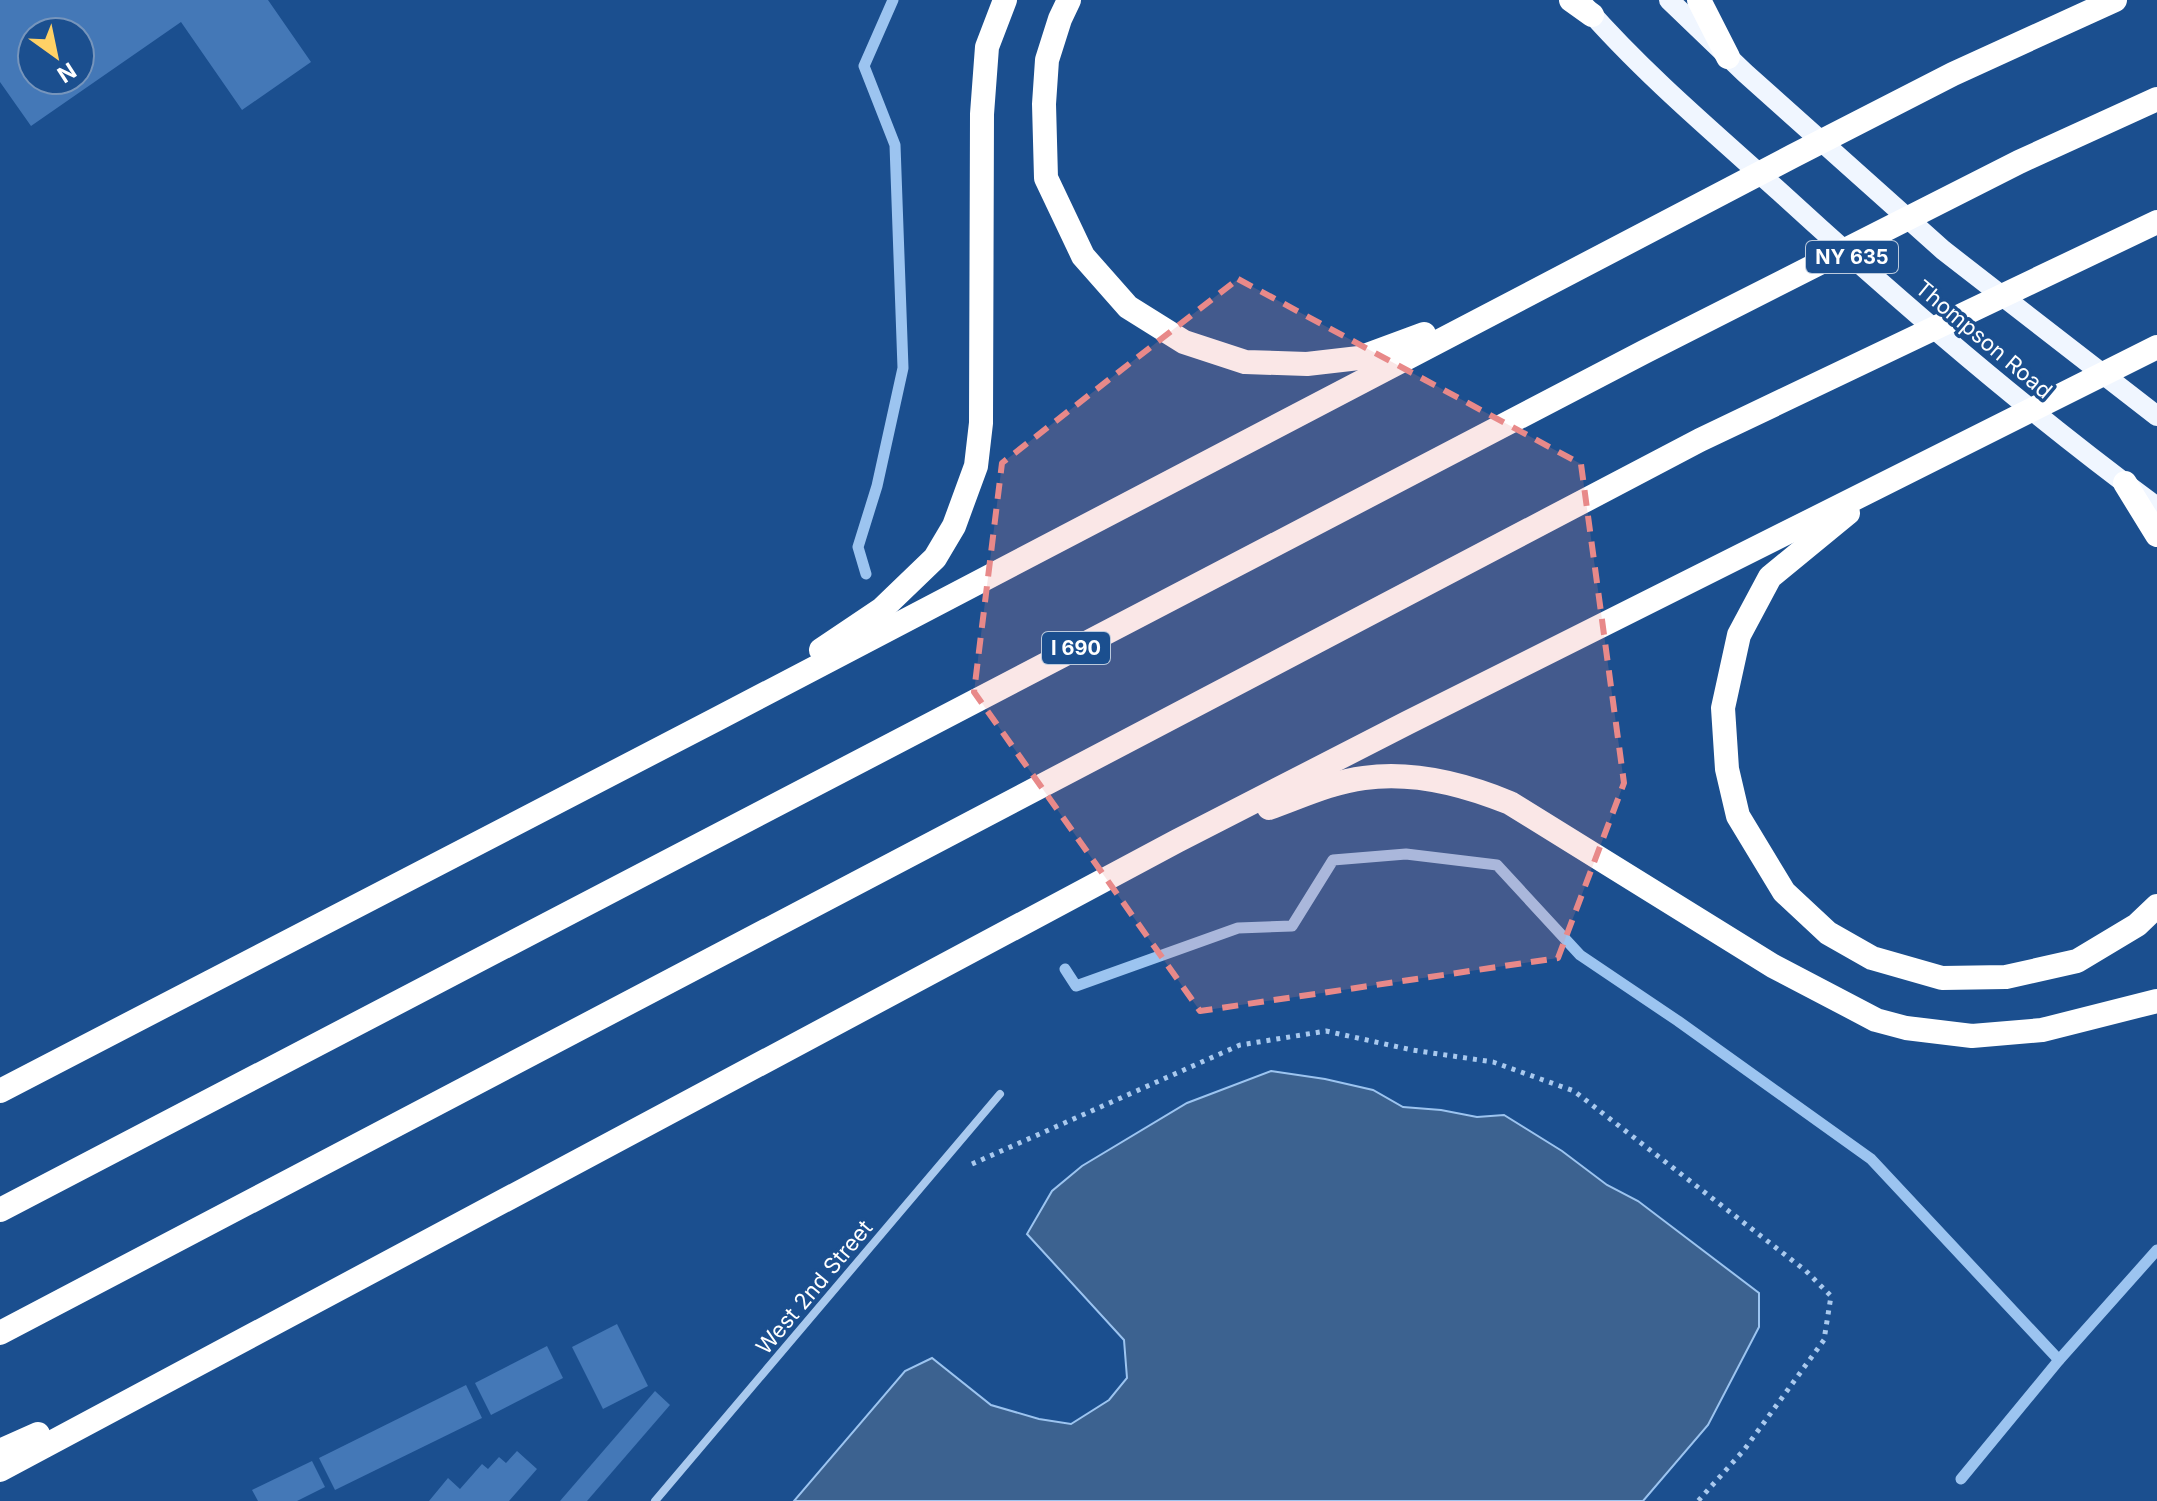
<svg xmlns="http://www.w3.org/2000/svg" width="2157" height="1501" font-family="Inter,sans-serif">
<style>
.water{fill:#3c6290;stroke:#9cc4f0;stroke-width:2}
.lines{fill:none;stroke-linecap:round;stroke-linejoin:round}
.stream{stroke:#9cc4f0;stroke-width:11}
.building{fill:#4478b7;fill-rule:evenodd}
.path{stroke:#a9c9ee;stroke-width:5;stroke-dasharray:4 6;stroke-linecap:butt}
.minor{stroke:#a9c9ee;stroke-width:8}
.primary{stroke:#f0f6ff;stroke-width:20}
.motorway{stroke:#fff;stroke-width:24}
.marked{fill:#e88989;fill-opacity:0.2;stroke:#e88989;stroke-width:6;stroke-dasharray:16 10;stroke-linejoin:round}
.labels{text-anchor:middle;stroke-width:7;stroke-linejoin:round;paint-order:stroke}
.shield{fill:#1b4f8f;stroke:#bbcadd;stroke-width:2}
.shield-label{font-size:20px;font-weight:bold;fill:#fff}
.street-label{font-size:22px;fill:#fff;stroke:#1b4f8f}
</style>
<rect width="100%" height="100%" fill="#1b4f8f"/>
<path class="water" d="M1271 1071 1325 1079 1373 1090 1403 1107 1441 1110 1477 1117 1504 1115 1562 1151 1607 1185 1638 1201 1759 1293V1327L1708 1425 1643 1501H794L905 1371 932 1358 991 1405 1039 1419 1071 1424 1109 1400 1127 1378 1124 1340 1027 1234 1052 1191 1082 1166 1187 1103Z"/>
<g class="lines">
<g class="stream">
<path d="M866 574 858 547 877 486 903 368 895 145 864 66 893 0"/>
<path d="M1065 969 1076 986 1238 928 1292 926 1333 860 1406 854 1497 865 1580 955 1678 1021 1871 1159 2059 1360"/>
<path d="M1961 1479 2059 1360 2157 1250"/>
</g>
</g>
<g class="building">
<path d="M0 0H268L311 62 242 110 181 22 31 126 0 82ZM32 32H80V80H32Z"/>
<path d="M617 1324 648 1386 603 1409 572 1347Z"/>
<path d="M547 1346 563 1378 491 1415 475 1383Z"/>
<path d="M466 1385 482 1418 335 1490 319 1458Z"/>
<path d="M655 1391 670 1405 587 1501H560Z"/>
<path d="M517 1451 537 1469 509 1501H429L448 1478 460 1489 482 1464 488 1469 499 1457 506 1463Z"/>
<path d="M312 1461 325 1487 297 1501H258L252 1490Z"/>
</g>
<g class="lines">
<path class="path" d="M972 1164 1240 1045 1326 1031 1412 1050 1493 1062 1574 1091 1806 1271 1831 1296 1824 1340 1744 1450 1698 1501"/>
<path class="minor" d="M655 1501 1000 1094"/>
<g class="primary">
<path d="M1669 0 1745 73 1943 250 2157 416"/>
<path d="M1583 4C1642 72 1713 132 1780 192 1901 303 2025 410 2157 507"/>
</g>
<g class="motorway">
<path d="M1069 0 1060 19 1047 60 1044 104 1046 178 1083 256 1128 307 1184 342 1245 362 1307 364 1359 358 1424 334"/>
<path d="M1571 0 1592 15"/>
<path d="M1699 0 1728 57"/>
<path d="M2125 483 2157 535"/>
<path d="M1848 513 1770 577 1739 635 1723 708 1727 769 1738 816 1784 892 1828 933 1872 958 1942 978 2006 977 2077 961 2137 925 2157 906"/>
<path d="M821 650 882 609 935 558 954 526 976 466 981 423 982 114 987 47 1005 0"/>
<path d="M1269 808C1300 797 1332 782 1364 778 1413 771 1466 785 1510 803L1773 966 1876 1020 1906 1028 1972 1036 2042 1030 2157 1001"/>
<path d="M0 1091 717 719 1793 156 1953 74 2115 0"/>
<path d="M0 1210 1644 352 2019 162 2157 99"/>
<path d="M0 1333 1700 440 2157 222"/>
<path d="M0 1451 38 1434"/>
<path d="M0 1470 1177 841 1407 723 2157 347"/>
</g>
</g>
<path class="marked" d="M1238 279 1581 464 1624 783 1558 958 1200 1011 974 692 1002 463Z"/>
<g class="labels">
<g class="shield">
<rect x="1806" y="241" width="92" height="32" rx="6"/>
<rect x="1042" y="632" width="68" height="32" rx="6"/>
</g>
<g class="shield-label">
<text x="1852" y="264">NY 635</text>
<text x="1076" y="655">I 690</text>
</g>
<g class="street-label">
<text transform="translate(1984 339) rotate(40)" y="8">Thompson Road</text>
<text transform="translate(814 1287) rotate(-50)" y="8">West 2nd Street</text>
</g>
</g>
<g transform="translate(56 56) rotate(147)"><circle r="38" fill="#1b4f8f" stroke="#7695bc" stroke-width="2"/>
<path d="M0-6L14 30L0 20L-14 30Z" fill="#ffd166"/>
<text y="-12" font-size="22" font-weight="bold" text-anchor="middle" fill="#ffffff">N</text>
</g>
</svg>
